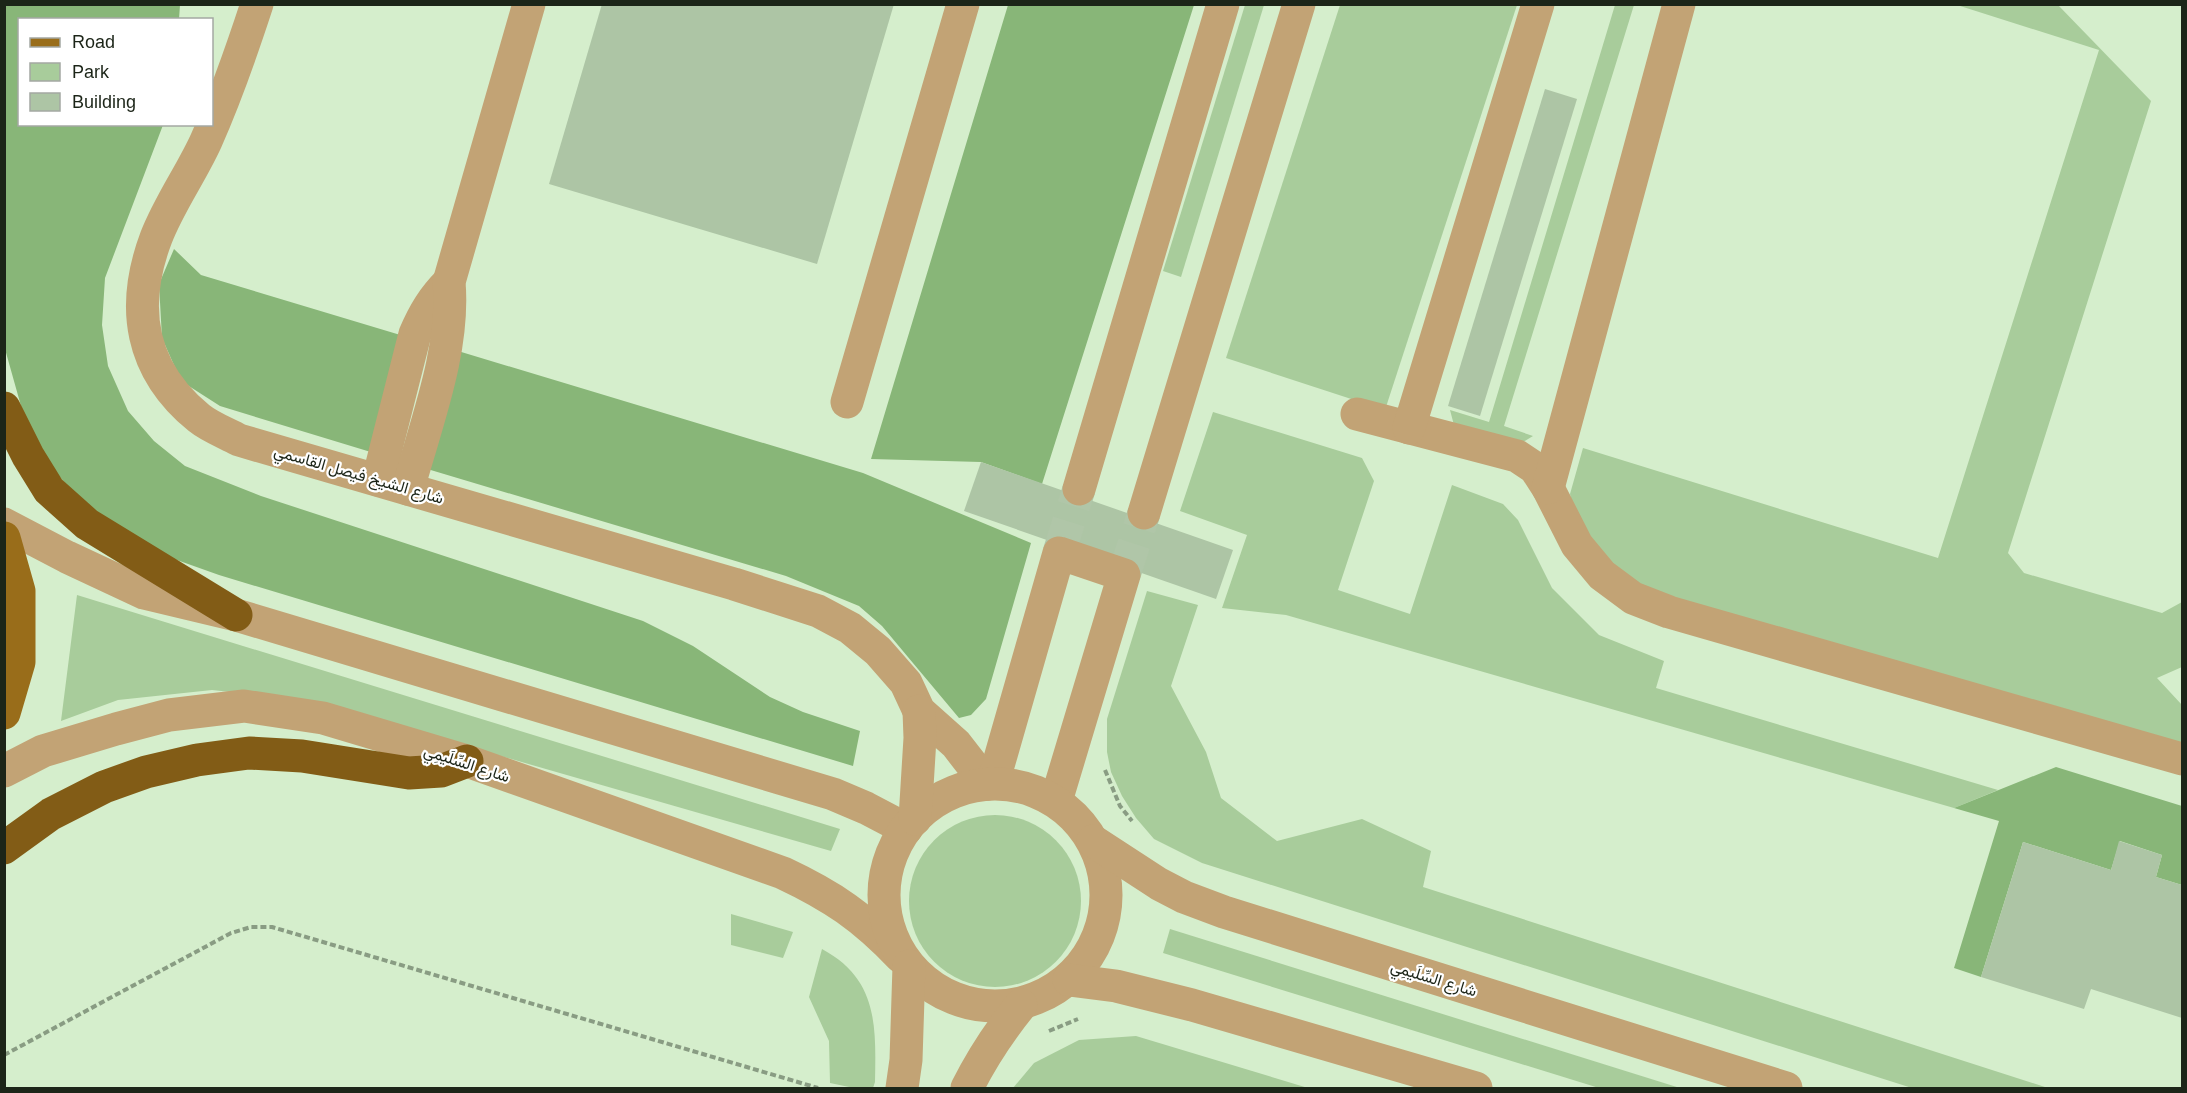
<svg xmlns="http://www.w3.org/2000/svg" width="2187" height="1093" font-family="Helvetica,Vazirmatn,sans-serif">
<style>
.green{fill:#a8cc9b}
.forest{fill:#88b678}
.building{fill:#adc5a5}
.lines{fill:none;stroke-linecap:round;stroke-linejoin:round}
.minor-tunnel{stroke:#b0c6a8;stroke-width:33;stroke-dasharray:33 16;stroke-linecap:butt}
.path{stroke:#899c83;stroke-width:4;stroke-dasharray:6 3;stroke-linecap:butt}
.minor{stroke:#c2a375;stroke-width:33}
.major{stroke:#996d1a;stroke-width:33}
.highway{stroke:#825c16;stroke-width:33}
.labels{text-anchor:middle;stroke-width:4.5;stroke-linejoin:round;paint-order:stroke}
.street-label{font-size:16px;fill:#1c2518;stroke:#fff}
</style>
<rect width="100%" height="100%" fill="#d5eecc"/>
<g class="green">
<path d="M1245 5H1264L1181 277 1163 271Z"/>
<path d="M1340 5H1517L1385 410 1226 358Z"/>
<path d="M1615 5H1634L1504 426 1533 436 1515 447 1455 429 1450 410 1489 422Z"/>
<path d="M1957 5H2058L2151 101 2008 553 2024 573 2162 613 2182 602V667L2157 678 2182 705V760L1646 599 1580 538 1570 494 1583 448 1938 558 2099 50Z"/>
<path d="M1213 412 1362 458 1374 481 1338 590 1410 614 1452 485 1503 504 1518 520 1552 588 1599 635 1664 661 1656 688 1998 790 1954 808 1286 615 1222 608 1247 535 1180 511Z"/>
<path d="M1147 591 1198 605 1171 686 1206 752 1221 798 1277 841 1362 819 1431 851 1423 887 2048 1088H1912L1202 863 1154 839 1136 818 1122 796 1111 772 1107 752V719Z"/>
<path d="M77 595 840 829 831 851 306 700 212 690 118 700 61 721Z"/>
<circle cx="995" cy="901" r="86"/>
<path d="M731 914 793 932 783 958 731 945Z"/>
<path d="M1170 929 1680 1088H1599L1163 953Z"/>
<path d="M822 949C878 979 876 1026 875 1082L873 1088H854L830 1083 829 1041 809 997Z"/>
<path d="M1136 1036 1308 1088H1013L1034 1063 1079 1040Z"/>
</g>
<g class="forest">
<path d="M6 5H180L179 19 20 20V124L163 125 105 278 102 325 108 366 128 411 154 441 185 466 261 496 643 621 693 646 770 697 803 712 860 731 853 766 219 575 146 549 94 516 45 460 21 406 5 349 4 31Z"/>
<path d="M1008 5H1194L1042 484 981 462 871 459Z"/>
<path d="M174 249 201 275 407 337 374 453 220 406 181 381 162 338 159 284Z"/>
<path d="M458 351 863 473 1031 543 986 699 971 715 959 718 882 626 859 606 786 576 424 468Z"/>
<path d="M2056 767 2182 806V885L2156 877 2162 855 2120 841 2111 870 2023 842 1981 977 1954 968 1999 821 1954 808Z"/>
</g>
<g class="building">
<path d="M602 4H894L817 264 549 184Z"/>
<path d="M1545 89 1577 99 1480 416 1448 406Z"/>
<path d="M981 462 1233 550 1216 599 964 511Z"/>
<path d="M2119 841 2162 855 2156 877 2182 885V1018L2091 989 2084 1009 1981 977 2023 842 2111 870Z"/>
</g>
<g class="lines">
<g class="minor-tunnel">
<path d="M1059 553 1079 489"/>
<path d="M1124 575 1144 513"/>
</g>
<g class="path">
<path d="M1105 770 1120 806 1132 821"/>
<path d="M1049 1031 1078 1019"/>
<path d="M4 1055 231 933 251 927H272L818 1088"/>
</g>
<g class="minor">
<path d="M257 4C242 50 226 96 206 141 191 174 169 204 156 238 130 307 140 370 199 418 210 427 226 433 239 440L734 584 818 611 850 628 878 651 906 683 919 711 956 744 987 784"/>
<path d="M847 402 963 4"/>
<path d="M1357 414 1517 456 1535 468 1548 488 1577 545 1602 575 1633 598 1669 612 2182 759"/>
<path d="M1409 428 1538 4"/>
<path d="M378 480 415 334C424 313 433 298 449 282"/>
<path d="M1548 488 1679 4"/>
<path d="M408 489C426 423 455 350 449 282L529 4"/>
<path d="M1079 489 1223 4"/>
<path d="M1144 513 1299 4"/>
<path d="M4 524 67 557 144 593 236 615 833 794 866 808 906 829"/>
<path d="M4 771 43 751 116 729 169 715 244 706 323 718 467 761 783 873C832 896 863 917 901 957"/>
<path d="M993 783 1059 553 1124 575 1056 801"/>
<circle cx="995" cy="895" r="111"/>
<path d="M915 819 920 738 919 711"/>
<path d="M1093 841 1159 884 1184 897 1224 912 1786 1088"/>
<path d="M1069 980 1116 986 1192 1005 1476 1088"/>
<path d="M902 1088 906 1060 909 966"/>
<path d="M967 1088C982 1058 999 1032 1021 1005"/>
</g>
<path class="major" d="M4 538 19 591V662L4 713"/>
<g class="highway">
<path d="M4 408 28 456 49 490 87 524 236 615"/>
<path d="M4 848 51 814 104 787 146 772 197 760 249 753 302 756 409 773 441 771 467 761"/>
</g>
</g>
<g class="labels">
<g class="street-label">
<text transform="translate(359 474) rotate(16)" y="6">شارع الشيخ فيصل القاسمي</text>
<text transform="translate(467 763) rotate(18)" y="6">شارع السِّلَيمِي</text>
<text transform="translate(1434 978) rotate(17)" y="6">شارع السِّلَيمِي</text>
</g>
</g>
<rect width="2187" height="1093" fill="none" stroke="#1c2518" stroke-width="12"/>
<rect x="18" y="18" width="195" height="108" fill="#ffffff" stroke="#a4a8a3" stroke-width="1.5"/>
<rect x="30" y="38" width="30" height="9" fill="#996d1a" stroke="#a4a8a3" stroke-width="1.5"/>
<text x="72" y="48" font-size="18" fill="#1c2518">Road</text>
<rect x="30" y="63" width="30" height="18" fill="#a8cc9b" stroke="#a4a8a3" stroke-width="1.5"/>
<text x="72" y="78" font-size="18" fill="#1c2518">Park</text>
<rect x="30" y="93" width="30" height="18" fill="#adc5a5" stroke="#a4a8a3" stroke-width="1.5"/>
<text x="72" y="108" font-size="18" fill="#1c2518">Building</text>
</svg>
